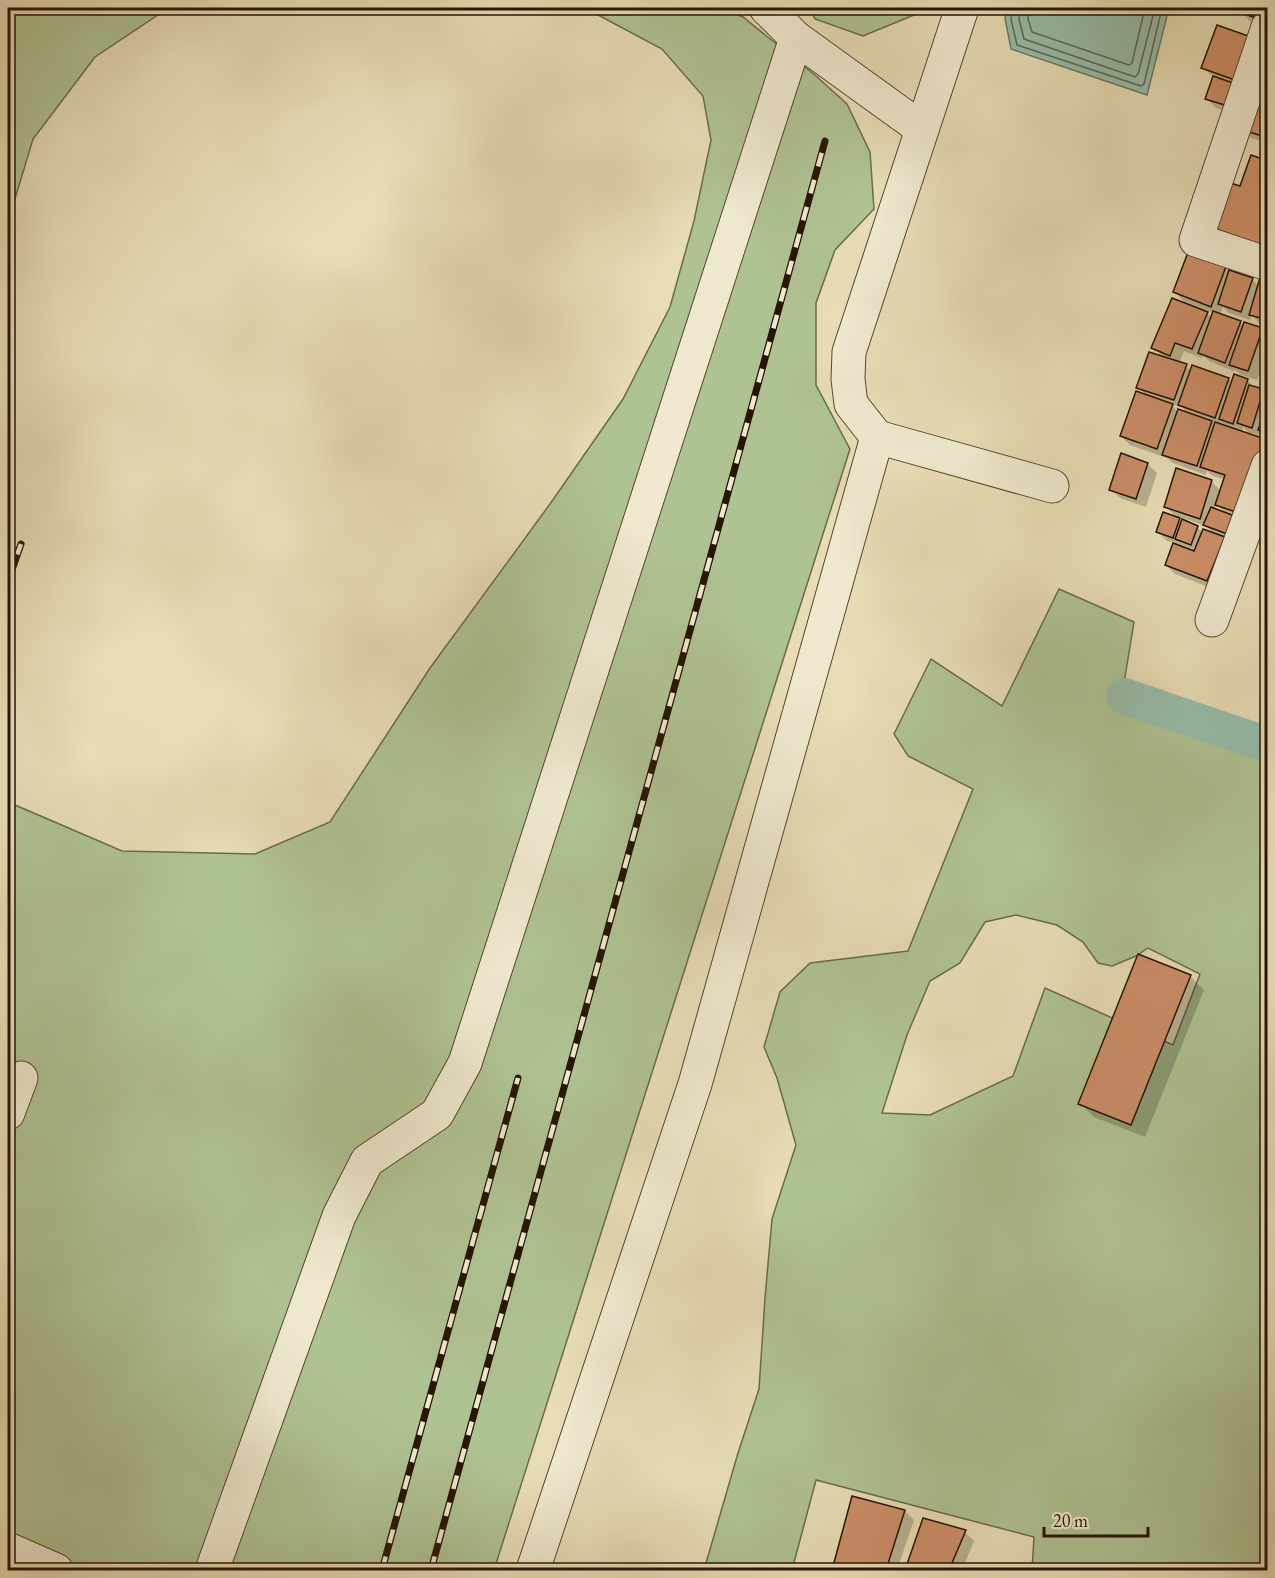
<svg xmlns="http://www.w3.org/2000/svg" width="1275" height="1578" font-family="'EB Garamond',serif">
<style>
.green{fill:#afc292;stroke:#6b6b4b;stroke-width:1.5;fill-rule:evenodd}
.water{fill:#97bca9;stroke:#6a7967;stroke-width:1.5}
.shadow{fill:#0003;fill-rule:evenodd}
.lines{fill:none;stroke-linecap:round;stroke-linejoin:round}
.shore{stroke:#5f6856;stroke-width:1.5}
.canal{stroke:#97bca9;stroke-width:36}
.building{fill:#cb8e68;stroke:#271404;stroke-width:1.5}
.minor-casing{stroke:#574630;stroke-width:35}
.minor{stroke:#efe8ce;stroke-width:33}
.rail-casing{stroke:#271404;stroke-width:7}
.rail{stroke:#efe8ce;stroke-width:4.5;stroke-dasharray:14;stroke-linecap:butt}
</style>
<rect width="100%" height="100%" fill="#e7dcb4"/>
<filter id="stains"><feTurbulence type="fractalNoise" baseFrequency=".00333" numOctaves="4"/><feColorMatrix values="0 0 0 0 .2 0 0 0 0 .09 0 0 0 0 .02 0 0 0 .5 -.17"/></filter>
<radialGradient id="worn" r=".72"><stop offset=".6" stop-color="#630" stop-opacity="0"/><stop offset="1" stop-color="#630" stop-opacity=".3"/></radialGradient>
<g class="green">
<path d="M8 8H179L158 15 95 57 33 139 8 222Z"/>
<path d="M585 8H721L743 17 816 76 847 104 870 152 874 209 835 250 816 303V385L850 449 494 1570H8V802L122 851 255 854 330 822 430 668 550 504 623 399 670 307 694 221 711 140 703 96 662 49Z"/>
<path d="M809 8H931L863 36 815 19Z"/>
<path d="M1059 589 1134 622 1120 707 1267 755V1570H1032L1034 1537 816 1480 792 1570H704L738 1453 759 1389 765 1298 772 1219 796 1145 777 1078 764 1047 780 992 810 963 908 951 973 789 908 756 894 734 931 659 1002 706ZM1016 915 1057 925 1083 942 1098 963 1112 966 1136 956 1148 948 1200 974 1173 1045 1045 988 1013 1076 930 1115 882 1113 907 1035 930 981 960 963 985 922Z"/>
</g>
<path class="water" d="M1007 8H1169L1147 95 1011 49 1005 18Z"/>
<g class="shadow">
<path d="M1242 8H1268V20L1265 26 1250 21 1240 11Z"/>
<path d="M1250 38 1237 114 1216 108 1207 99 1214 77 1203 68Z"/>
<path d="M1268 55V93L1258 83Z"/>
<path d="M1268 94V143L1251 138 1242 129Z"/>
<path d="M1227 262 1236 272V273L1252 279 1259 286 1268 277V326L1260 324 1252 315 1250 320 1229 313 1223 307 1220 315 1240 323 1244 327 1245 324 1263 329 1268 334V350L1257 380 1240 374 1235 369 1234 371 1209 361 1203 355 1202 358 1184 351 1179 364 1186 366 1191 371 1229 379 1233 383 1247 380 1255 388 1264 391 1268 395V438L1262 432 1261 436 1252 433 1251 435 1243 427 1242 433 1233 548 1216 590 1175 574 1166 565 1175 543 1167 541 1158 532 1178 519 1166 507 1211 481 1221 491 1225 480 1211 475 1207 471 1206 475 1173 463 1167 458 1130 445 1121 436 1148 397 1138 387 1164 358 1153 347 1188 306 1175 292ZM1198 307 1214 313 1212 318 1207 313 1197 309ZM1171 404 1183 408 1189 415 1177 411ZM1216 504 1227 514 1215 510ZM1176 516 1206 526 1215 535 1203 533 1197 527 1182 523Z"/>
<path d="M1147 464 1157 473 1146 507 1120 498 1111 489Z"/>
<path d="M1190 976 1204 990 1145 1137 1094 1117 1080 1103Z"/>
<path d="M853 1498 905 1511 914 1520 897 1570H834Z"/>
<path d="M924 1520 965 1532 974 1541 962 1570H907Z"/>
</g>
<g class="lines">
<g class="shore">
<path d="M1013 8 1011 19 1017 45 1141 86 1144 84 1162 8"/>
<path d="M1020 8 1019 19 1024 39 1135 77 1138 74 1155 8"/>
<path d="M1029 8 1028 19 1032 32 1129 65 1132 63 1145 8"/>
</g>
<path class="canal" d="M1124 696 1268 745"/>
</g>
<g class="building">
<path d="M1240 8H1260L1256 18 1239 12Z"/>
<path d="M1217 25 1251 37 1235 80 1201 68Z"/>
<path d="M1213 76 1236 84 1228 106 1205 99Z"/>
<path d="M1254 88 1268 92V138L1240 129Z"/>
<path d="M1251 155 1268 161V248L1205 225 1221 180 1240 186Z"/>
<path d="M1190 247 1228 261 1211 307 1173 292Z"/>
<path d="M1229 270 1253 278 1241 312 1218 304Z"/>
<path d="M1261 274 1268 276V320L1249 315Z"/>
<path d="M1172 298 1208 312 1192 349 1175 343 1170 356 1151 348Z"/>
<path d="M1213 311 1241 321 1225 363 1198 353Z"/>
<path d="M1244 322 1263 328 1248 371 1229 365Z"/>
<path d="M1149 352 1187 364 1174 400 1136 388Z"/>
<path d="M1192 365 1229 378 1215 418 1178 405Z"/>
<path d="M1234 374 1248 379 1233 424 1219 419Z"/>
<path d="M1249 385 1264 389 1252 428 1237 423Z"/>
<path d="M1136 391 1173 404 1157 449 1120 436Z"/>
<path d="M1268 403V433L1258 430Z"/>
<path d="M1178 409 1212 421 1197 466 1162 455Z"/>
<path d="M1215 422 1268 440V450L1245 515 1215 505 1225 475 1200 467Z"/>
<path d="M1121 453 1148 463 1136 499 1109 490Z"/>
<path d="M1176 468 1212 480 1200 519 1164 507Z"/>
<path d="M1211 507 1245 520 1238 538 1203 525Z"/>
<path d="M1163 512 1180 518 1173 538 1156 532Z"/>
<path d="M1182 519 1198 526 1191 545 1175 539Z"/>
<path d="M1203 529 1225 537 1207 581 1165 565 1173 543 1194 551Z"/>
<path d="M1138 954 1191 975 1131 1125 1078 1104Z"/>
<path d="M852 1496 905 1510 886 1570H832Z"/>
<path d="M923 1518 966 1530 949 1570H905Z"/>
</g>
<g class="lines">
<g class="minor-casing">
<g id="minor">
<path d="M766 8 796 38 922 129"/>
<path d="M1268 27 1196 240 1268 264"/>
<path d="M877 437 851 404 848 379 849 352 962 8"/>
<path d="M1212 620 1268 466"/>
<path d="M8 1113 21 1078"/>
<path d="M8 1549 56 1570"/>
<path d="M212 1570 339 1216 367 1161 437 1114 465 1063 796 38"/>
<path d="M533 1570 695 1084 877 437 1052 486"/>
</g>
</g>
<use href="#minor" class="minor"/>
<g class="rail-casing">
<g id="rail">
<path d="M8 581 21 544"/>
<path d="M382 1570 518 1078"/>
<path d="M431 1570 825 141"/>
</g>
</g>
<use href="#rail" class="rail"/>
</g>
<rect width="1275" height="1578" fill="none" stroke="#e7dcb4" stroke-width="30"/>
<rect x="9" y="9" width="1257" height="1560" fill="none" stroke="#271404" stroke-width="3"/>
<rect x="15" y="15" width="1245" height="1548" fill="none" stroke="#271404" stroke-width="1.5"/>
<path d="M1044 1527v9h104v-9" fill="none" stroke="#271404" stroke-width="3"/>
<text x="1053" y="1527" font-size="18" fill="#271404" stroke="#efe8ce" stroke-width="4.5" paint-order="stroke">20 m</text>
<rect width="100%" height="100%" filter="url(#stains)"/>
<rect width="100%" height="100%" fill="url(#worn)"/>
</svg>
